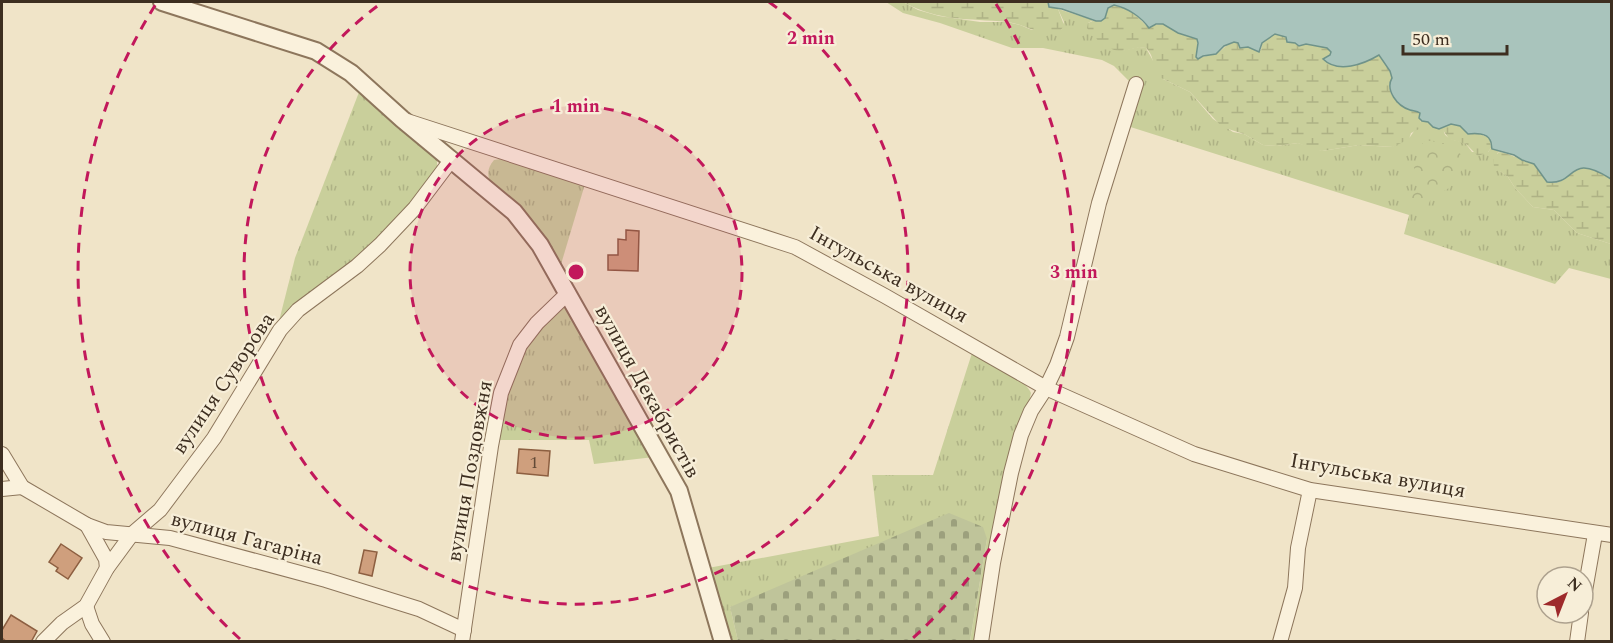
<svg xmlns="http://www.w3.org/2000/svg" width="1613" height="643" font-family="Spectral,serif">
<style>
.grass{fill:url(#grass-tufts)}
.forest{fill:url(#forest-crowns)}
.wetland{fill:url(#wetland-marsh)}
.cemetery{fill:url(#cemetery-stones)}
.water{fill:#a9c4bc;stroke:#6f938a;stroke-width:1.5}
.building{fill:#cf9f7d;stroke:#8d5f41;stroke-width:1.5}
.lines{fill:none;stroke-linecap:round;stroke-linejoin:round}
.minor-casing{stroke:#8d765c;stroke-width:16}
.tertiary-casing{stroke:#8d765c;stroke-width:20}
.minor{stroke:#faf1dc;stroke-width:14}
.tertiary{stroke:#faf1dc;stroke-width:16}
.ring{fill:none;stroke:#c2185b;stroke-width:3;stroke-dasharray:10 8}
.labels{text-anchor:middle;stroke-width:4.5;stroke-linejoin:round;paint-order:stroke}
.number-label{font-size:18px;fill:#624a37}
.street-label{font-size:21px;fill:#3d2e20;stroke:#f7eed8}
.centre{fill:#c2185b;stroke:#f7eed8;stroke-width:3}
.ring-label{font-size:18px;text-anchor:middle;font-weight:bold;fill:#c2185b;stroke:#f7eed8;stroke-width:4.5;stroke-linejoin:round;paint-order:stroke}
</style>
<defs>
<pattern id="grass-tufts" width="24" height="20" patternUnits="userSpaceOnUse" patternTransform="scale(1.5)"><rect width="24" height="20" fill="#c9cf9b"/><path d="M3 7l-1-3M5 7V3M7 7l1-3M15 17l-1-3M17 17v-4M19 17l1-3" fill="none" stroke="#aeb285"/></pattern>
<pattern id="forest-crowns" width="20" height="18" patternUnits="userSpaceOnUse" patternTransform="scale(1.5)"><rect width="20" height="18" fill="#c9cf9b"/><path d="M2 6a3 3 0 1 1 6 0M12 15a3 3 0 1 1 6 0" fill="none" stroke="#aeb285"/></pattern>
<pattern id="wetland-marsh" width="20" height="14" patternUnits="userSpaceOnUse" patternTransform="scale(1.5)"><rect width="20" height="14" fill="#c9cf9b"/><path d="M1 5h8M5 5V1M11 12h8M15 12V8" fill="none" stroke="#aeb285"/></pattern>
<pattern id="cemetery-stones" width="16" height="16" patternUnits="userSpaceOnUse" patternTransform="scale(1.5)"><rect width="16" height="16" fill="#bfc49a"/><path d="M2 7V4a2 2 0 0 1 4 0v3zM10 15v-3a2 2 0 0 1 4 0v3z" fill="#9ca07d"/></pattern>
</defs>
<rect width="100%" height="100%" fill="#f0e4c8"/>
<g class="grass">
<path d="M886 2H903L918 10 939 16 980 22H1007L1020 25 1032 30H1061L1064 22 1058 9 1093 20 1088 23 1121 51 1139 47 1146 48 1163 79 1190 92 1213 119 1233 132 1244 134 1263 145 1277 146 1298 143 1322 151 1359 145 1392 147 1410 137 1421 121C1429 122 1436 125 1444 125 1441 141 1456 139 1466 144L1472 152H1488L1491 148 1500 152 1497 153 1500 171 1508 177 1515 188 1533 207 1554 210 1577 233 1611 244V279L1569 268 1555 284 1404 234 1409 215 1121 124 1129 92V81L1114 66 1102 60 1043 48H1012L940 23 903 13Z"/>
<path d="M361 87 437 157V167L433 178 377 243 278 325 295 258Z"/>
<path d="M500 159 585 184 559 271 489 179C487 171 489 166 494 160Z"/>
<path d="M566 304 654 457 594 464 589 440H495L515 362 540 326Z"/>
<path d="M972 353C989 363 1023 376 1031 393L978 641H970L987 539 730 607 738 641H729L708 568 879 536 872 475H933Z"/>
</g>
<path class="forest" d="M1425 140 1448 144 1463 156C1464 169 1458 182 1446 190 1442 192 1437 194 1433 197 1427 203 1430 208 1421 211L1409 203 1410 196 1419 187 1414 168 1420 147Z"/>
<g class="wetland">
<path d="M903 2H1048V4L1058 9 1064 25 1061 30C1035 37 1030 25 1007 22 967 18 941 22 903 2Z"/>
<path d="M1114 5 1131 11 1147 26 1163 24 1178 33 1197 39 1198 54 1201 58C1206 55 1210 56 1215 54 1223 51 1225 43 1237 42L1243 48 1248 47 1261 50 1262 43 1275 34 1283 35 1290 43H1295L1299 46 1306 44 1327 48 1331 52V64C1350 67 1363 65 1379 55L1390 71 1392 78C1385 90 1394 101 1405 108 1410 111 1415 110 1420 113L1421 128 1411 133 1409 139 1393 147 1359 145 1322 151 1314 150 1298 143 1277 146 1263 145 1244 134 1222 127 1190 92 1157 76C1151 67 1156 58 1146 48 1137 46 1131 50 1122 51 1110 52 1093 38 1087 28L1088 23 1106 15 1108 8Z"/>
<path d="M1451 123 1460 126 1468 134C1476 132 1482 134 1490 139L1491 148 1488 152 1478 156 1466 144 1449 139 1443 130 1444 125Z"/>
<path d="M1500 152C1510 154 1517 158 1526 162 1528 162 1534 163 1535 164 1543 170 1541 183 1554 183 1562 183 1568 175 1573 171 1585 161 1601 172 1611 179V244L1577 233 1554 210 1533 207 1515 188 1508 177 1494 167 1493 156Z"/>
</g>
<path class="cemetery" d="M949 513 983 527 987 539 970 641H738L730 607Z"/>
<path class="water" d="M1048 2H1611V179C1567 151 1577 186 1547 182L1534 164 1522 160 1514 155 1492 149C1491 146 1492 143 1490 140 1487 133 1475 133 1468 134L1460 126 1451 124 1439 129 1433 127 1428 122 1422 121 1419 118 1420 113C1417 111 1413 111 1410 110 1397 106 1385 90 1392 78L1390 71 1379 55C1364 64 1338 74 1323 59L1330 55 1331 52 1327 48 1306 44 1299 46 1295 43 1287 42 1286 37 1275 34 1262 43 1259 52 1248 47 1240 48 1238 43 1234 42 1224 46 1216 54 1203 56 1198 59 1196 57 1198 43 1197 39 1178 33 1163 24H1156L1149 28C1141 17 1128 8 1114 5L1108 8 1105 18 1101 21H1096L1062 9 1049 7Z"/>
<g class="building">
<path d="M626 230 639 231 638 271 608 270V255H618V239L626 240Z"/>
<path d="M519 449 550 451 548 476 517 473Z"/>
<path d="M61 544 82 558 68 579 56 571 58 568 49 562Z"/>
<path d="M364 550 377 552 372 576 359 573Z"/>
<path d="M11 615 37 631 31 642H7L2 638V630Z"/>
</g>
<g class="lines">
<g class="minor-casing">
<g id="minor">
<path d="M407 121 795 247 885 296 1046 388 1194 454 1310 490 1612 535"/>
<path d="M2 454 22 487 87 525 106 532 170 538 326 580 419 609 464 630"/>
<path d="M2 489 22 487"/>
<path d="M87 525 106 559 107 568"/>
<path d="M1583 602 1595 534"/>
<path d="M86 606 92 624 103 642"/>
<path d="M43 642 62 623 86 606 107 568 132 534 160 510 214 438 280 330 298 310 357 266 380 245 415 208 452 159"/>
<path d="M462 642 491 446 501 393 520 345 537 323 568 293"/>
<path d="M981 642 993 563 1011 473 1021 435 1031 411 1046 388 1057 365 1067 337 1099 203 1136 84"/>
<path d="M1280 642 1295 588 1298 548 1310 490"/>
<path d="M1577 642 1581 613"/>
</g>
</g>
<g class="tertiary-casing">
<path id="tertiary" d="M162 2 316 51 351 73 402 119 514 212 540 245 679 491 723 642"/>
</g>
<use href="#minor" class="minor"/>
<use href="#tertiary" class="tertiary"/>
</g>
<circle cx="576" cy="272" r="166" fill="#c2185b" fill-opacity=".12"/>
<g class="ring">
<circle cx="576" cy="272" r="166"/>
<path d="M769 2A332 332 0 1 1 383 2"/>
<path d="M240 639A498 498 0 0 1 156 4M996 4A498 498 0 0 1 912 639"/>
</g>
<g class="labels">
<g class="number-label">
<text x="534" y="468">1</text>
</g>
<g class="street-label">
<text transform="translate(889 274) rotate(29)" y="7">Інгульська вулиця</text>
<text transform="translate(223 383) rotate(-56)" y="7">вулиця Суворова</text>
<text transform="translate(648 391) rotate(61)" y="7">вулиця Декабристів</text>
<text transform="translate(469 471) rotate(-80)" y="7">вулиця Поздовжня</text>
<text transform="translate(1378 475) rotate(10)" y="7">Інгульська вулиця</text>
<text transform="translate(247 538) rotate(15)" y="7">вулиця Гагаріна</text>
</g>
</g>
<circle cx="576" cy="272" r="9" class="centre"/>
<g class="ring-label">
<text x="811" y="44">2 min</text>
<text x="576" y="112">1 min</text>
<text x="1074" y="278">3 min</text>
</g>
<rect width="1613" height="643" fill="none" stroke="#3d2e20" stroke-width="6"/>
<g transform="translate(1565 595) rotate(42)"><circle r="28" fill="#f7eed8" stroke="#ada18e" stroke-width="1.5"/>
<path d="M0-4.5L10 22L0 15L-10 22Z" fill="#9e2a2b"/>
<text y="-9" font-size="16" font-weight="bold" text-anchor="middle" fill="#3d2e20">N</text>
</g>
<path d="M1403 45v9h104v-9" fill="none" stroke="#3d2e20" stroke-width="3"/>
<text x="1412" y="45" font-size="18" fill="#3d2e20" stroke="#f7eed8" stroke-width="4.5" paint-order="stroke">50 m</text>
</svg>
